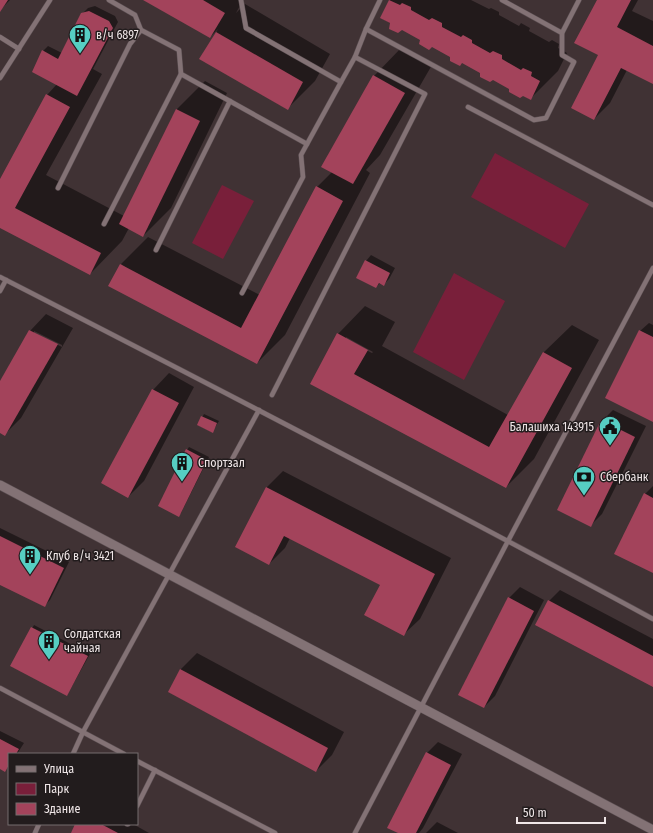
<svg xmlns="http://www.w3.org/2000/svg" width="653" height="833" font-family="'Fira Sans Condensed',sans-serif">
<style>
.green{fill:#791f3a}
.shadow{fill:#0007;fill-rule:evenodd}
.building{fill:#a3435b}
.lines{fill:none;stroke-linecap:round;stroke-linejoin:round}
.lane-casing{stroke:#5a4e51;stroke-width:5.5}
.street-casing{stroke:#5a4e51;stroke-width:10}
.lane{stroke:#837275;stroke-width:4.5}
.street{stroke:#837275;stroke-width:9}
.labels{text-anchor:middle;stroke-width:3;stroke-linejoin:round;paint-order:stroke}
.poi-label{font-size:12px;fill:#efe6e7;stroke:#221c1d;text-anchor:start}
</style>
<rect width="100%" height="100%" fill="#403234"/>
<g class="green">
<path d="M495 153 589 204 565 248 471 197Z"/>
<path d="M222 185 254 201 223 259 192 243Z"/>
<path d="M454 273 505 301 464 380 413 352Z"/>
</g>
<g class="shadow">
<path d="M0 0H10L0 10Z"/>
<path d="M145 0H243L236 13 245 4 330 54 315 81 287 109 201 59 218 29 210 37Z"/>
<path d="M390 0H471L489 9 491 8 499 12V15L519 26 521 23 530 28 529 31 549 42 552 40 559 44 558 48 567 53 558 71 530 99 381 18Z"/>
<path d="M598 0H638L632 11 653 21V83L627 70 610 103 594 119 599 55Z"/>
<path d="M95 6 115 16 118 22 93 69 102 74 46 175 124 216 177 109 205 81 227 93 171 208 143 236 129 228 122 241 90 274 0 227V181L47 95 57 84 43 51 48 46 62 53 82 14 88 8Z"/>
<path d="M401 48 432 65 380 155 366 170 370 173 285 335 257 363 121 264 148 237 260 295 317 187 332 172 374 76Z"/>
<path d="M371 255 395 268 389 279 383 285 380 283 376 287 366 261Z"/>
<path d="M365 306 395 322 382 346 508 415 544 352 572 325 599 340 534 459 506 487 312 383 338 334ZM346 337 373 352 372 353 346 340Z"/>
<path d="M46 314 73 328 21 418 5 434 0 432V384L30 331ZM34 331 62 345V347L34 333Z"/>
<path d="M649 323 653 325V421L640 331Z"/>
<path d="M169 373 194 387 144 481 128 497 153 390Z"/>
<path d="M613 410 646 426 602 514 591 525 602 421Z"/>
<path d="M204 414 219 421 212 432 198 425Z"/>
<path d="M189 447 209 457 181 513 179 515 187 450Z"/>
<path d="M283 471 451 558 420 619 403 635 381 585 290 538 285 548 269 564 236 547 267 487Z"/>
<path d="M653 486V572L645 494Z"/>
<path d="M0 528 69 562 50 600 44 606 0 584Z"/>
<path d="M520 587 544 600 495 696 484 707 509 598Z"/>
<path d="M560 590 653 639V686L549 601Z"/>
<path d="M34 625 90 654 67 695 11 666Z"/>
<path d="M197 653 344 732 332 755 316 771 169 692 181 669Z"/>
<path d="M0 731 24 743 17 754H9V766L5 770 0 768Z"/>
<path d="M438 742 462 754 423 828 419 833H400L427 753Z"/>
<path d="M437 822 458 833H426Z"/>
<path d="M77 824H133L149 833H72Z"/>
</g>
<g class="building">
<path d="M0 0H8L0 12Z"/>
<path d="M143 0H203L225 13 210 38Z"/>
<path d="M389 0 400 5 402 3 411 7V10L429 20 432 18 442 23V27L461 37 463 35 472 40V43L490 53 493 51 502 55V59L521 70 523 68 532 72 531 76 540 81 531 100 523 96 520 98 509 92V89L493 80 490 82 480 77V73L462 63 460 66 450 61V57L432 47 429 50 419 44 420 40 402 30 398 33 389 29 390 23 380 18Z"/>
<path d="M597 0H631L617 27 653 46V84L621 68 594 120 571 108 598 55 574 43Z"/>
<path d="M89 11 109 21 113 28 77 96 32 72 42 50 58 59 81 13Z"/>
<path d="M216 32 303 82 288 110 199 59Z"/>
<path d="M373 75 405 93 353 184 321 167Z"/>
<path d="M46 94 70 107 15 208 101 253 90 275 0 228V179Z"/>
<path d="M176 109 200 121 143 237 119 224Z"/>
<path d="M316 186 343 201 257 364 108 286 120 264 241 328Z"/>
<path d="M365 260 390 273 384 286 379 283 376 288 356 278Z"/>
<path d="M29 330 58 344 5 436 0 433V381Z"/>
<path d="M639 330 653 337V422L605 398Z"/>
<path d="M337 333 368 350 354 374 489 447 543 352 572 368 506 488 310 384Z"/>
<path d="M152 389 179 403 128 498 101 483Z"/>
<path d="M201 416 217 423 213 433 197 425Z"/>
<path d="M601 420 635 437 591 527 557 510Z"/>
<path d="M186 449 207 460 179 517 158 506Z"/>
<path d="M266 487 435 574 404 636 364 615 380 585 284 536 269 565 235 547Z"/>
<path d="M644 493 653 498V573L614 554Z"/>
<path d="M0 536 64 568 45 607 0 585Z"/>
<path d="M508 597 534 611 484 708 458 695Z"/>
<path d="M548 600 653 656V687L535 625Z"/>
<path d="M31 627 88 656 67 696 10 666Z"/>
<path d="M180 669 328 748 316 772 168 692Z"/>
<path d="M0 739 19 749 16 754H9V765L5 772 0 769Z"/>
<path d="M426 752 451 765 416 833H398L387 828Z"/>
<path d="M75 824H101L118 833H71Z"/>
</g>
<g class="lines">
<g class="lane-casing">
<g id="lane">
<path d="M109 0 135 15 141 30 179 50 181 74 307 144"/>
<path d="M241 0 246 28 341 82 355 57 425 94 272 395"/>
<path d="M502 0 562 33"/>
<path d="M366 29 534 120 546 118 574 62 562 55V33L579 0"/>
<path d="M0 37 19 49"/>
<path d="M355 57 366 29 380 0"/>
<path d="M0 78 50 0"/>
<path d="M468 107 653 205"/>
<path d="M58 188 130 44 141 30"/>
<path d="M104 224 181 74"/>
<path d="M156 250 230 101"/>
<path d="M0 277C219 389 437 502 653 619"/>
<path d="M0 291 6 280"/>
<path d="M242 293 303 177 301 155 341 82"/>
<path d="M0 688 124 754"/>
<path d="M73 754 83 732 259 410"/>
<path d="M137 761 275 833"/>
<path d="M137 806 155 770"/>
<path d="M127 824H128"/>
<path d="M35 833 39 824"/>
<path d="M355 833 508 541 653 268"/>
</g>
</g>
<g class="street-casing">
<path id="street" d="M0 485 653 830"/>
</g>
<use href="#lane" class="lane"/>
<use href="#street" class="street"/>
</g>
<defs>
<g id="building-pin" transform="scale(1.15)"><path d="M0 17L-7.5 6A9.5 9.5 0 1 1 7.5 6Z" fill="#56cec3" stroke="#221c1d"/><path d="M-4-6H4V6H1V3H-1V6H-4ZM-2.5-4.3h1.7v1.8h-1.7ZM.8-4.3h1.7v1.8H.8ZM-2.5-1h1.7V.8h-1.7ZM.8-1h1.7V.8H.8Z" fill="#111"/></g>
<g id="civic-pin" transform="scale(1.15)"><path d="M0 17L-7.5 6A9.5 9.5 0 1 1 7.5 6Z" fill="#56cec3" stroke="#221c1d"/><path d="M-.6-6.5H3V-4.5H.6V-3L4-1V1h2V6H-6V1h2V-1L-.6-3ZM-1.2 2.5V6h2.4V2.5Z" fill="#111"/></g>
<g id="bank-pin" transform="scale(1.15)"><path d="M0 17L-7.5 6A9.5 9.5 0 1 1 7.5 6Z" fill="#56cec3" stroke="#221c1d"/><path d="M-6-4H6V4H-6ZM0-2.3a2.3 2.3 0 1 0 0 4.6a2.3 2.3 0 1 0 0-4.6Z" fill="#111"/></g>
</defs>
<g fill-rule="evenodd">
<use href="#building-pin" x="80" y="35"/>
<use href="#civic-pin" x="610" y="427"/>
<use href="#building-pin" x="182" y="463"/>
<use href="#bank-pin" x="584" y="477"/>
<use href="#building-pin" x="30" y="556"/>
<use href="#building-pin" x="49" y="641"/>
</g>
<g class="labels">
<g class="poi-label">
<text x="96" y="39">в/ч 6897</text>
<text x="594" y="431" text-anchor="end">Балашиха 143915</text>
<text x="198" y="467">Спортзал</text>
<text x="600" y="481">Сбербанк</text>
<text x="46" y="560">Клуб в/ч 3421</text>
<text x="64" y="638">Солдатская<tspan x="64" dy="14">чайная</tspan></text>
</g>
</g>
<rect x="8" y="753" width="130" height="72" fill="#221c1d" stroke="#746d6e"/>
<rect x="16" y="766" width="20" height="6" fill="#837275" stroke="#746d6e"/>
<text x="44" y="773" font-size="12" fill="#efe6e7">Улица</text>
<rect x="16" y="783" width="20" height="12" fill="#791f3a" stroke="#746d6e"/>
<text x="44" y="793" font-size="12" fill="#efe6e7">Парк</text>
<rect x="16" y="803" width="20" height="12" fill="#a3435b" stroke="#746d6e"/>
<text x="44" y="813" font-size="12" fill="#efe6e7">Здание</text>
<path d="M517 817v6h88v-6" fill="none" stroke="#efe6e7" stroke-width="2"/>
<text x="523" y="817" font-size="12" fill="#efe6e7" stroke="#221c1d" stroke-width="3" paint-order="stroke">50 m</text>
</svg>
